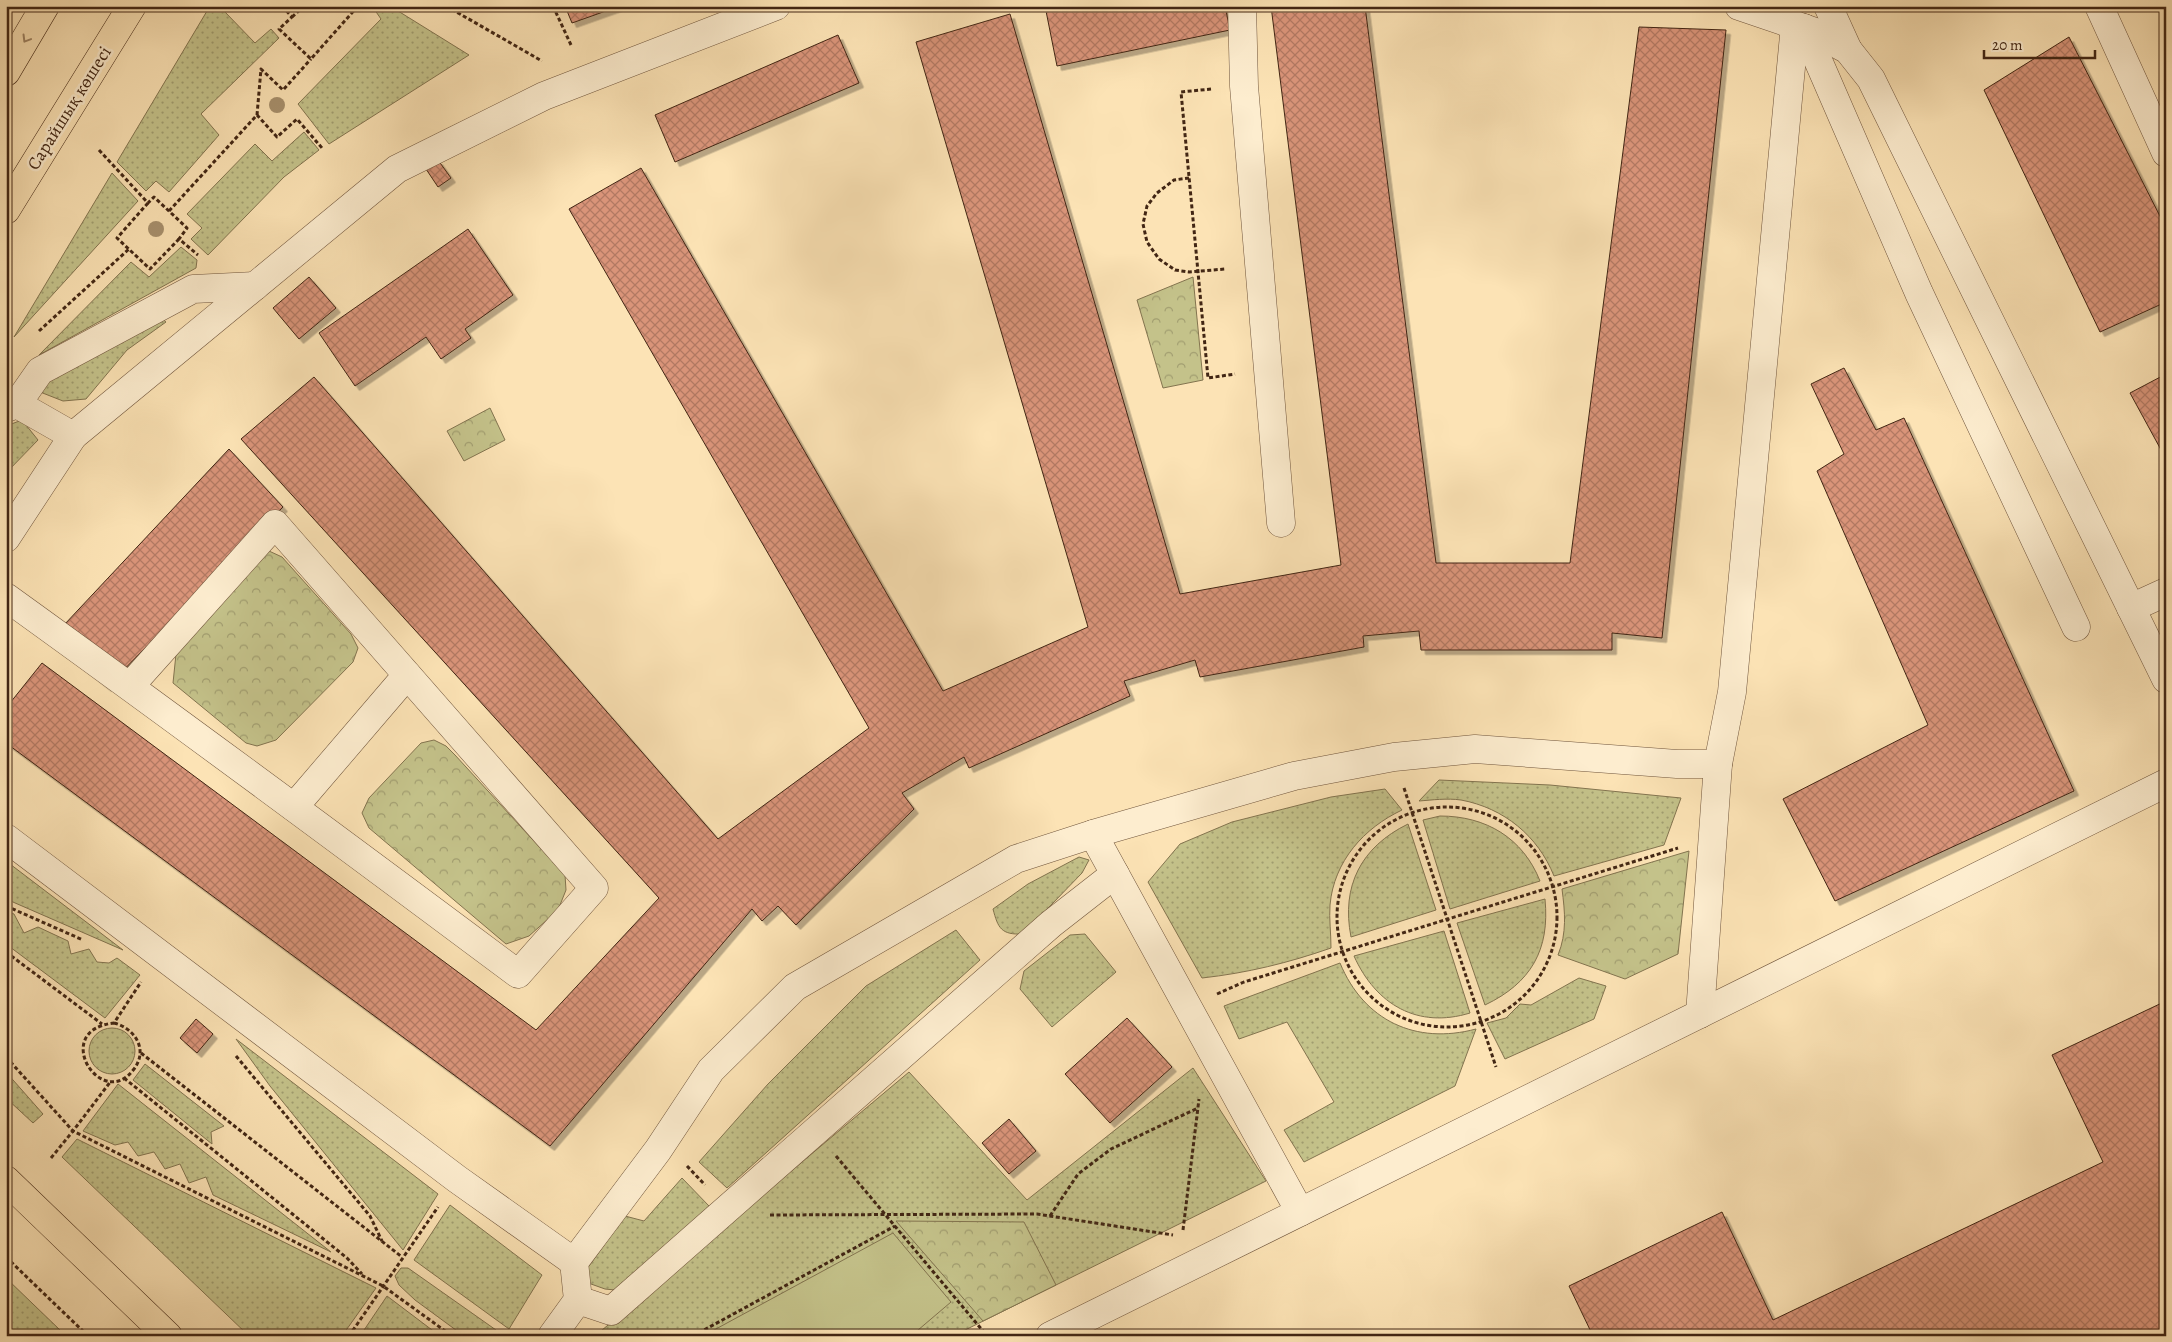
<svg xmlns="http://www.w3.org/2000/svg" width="2172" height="1342" font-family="Alegreya,serif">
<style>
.grass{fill:url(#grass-dots);stroke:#83744f}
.forest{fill:url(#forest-crowns);stroke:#83744f}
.pitch{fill:#c4c28a;stroke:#83744f}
.building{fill:url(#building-cross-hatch);stroke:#422614;filter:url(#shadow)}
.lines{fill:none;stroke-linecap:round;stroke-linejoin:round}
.minor-casing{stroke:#70553c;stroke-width:29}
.major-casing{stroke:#422614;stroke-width:29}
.path{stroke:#422614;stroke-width:3;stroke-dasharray:4 2.5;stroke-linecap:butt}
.minor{stroke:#fdedcf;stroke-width:28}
.major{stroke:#fce3b5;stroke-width:28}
.tree{fill:#a7906d}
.oneway{stroke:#9f8464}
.labels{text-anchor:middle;stroke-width:5;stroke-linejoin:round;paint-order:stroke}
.street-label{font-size:18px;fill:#422614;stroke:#fdedcf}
</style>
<defs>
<pattern id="grass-dots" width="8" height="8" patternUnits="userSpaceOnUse" patternTransform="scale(1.25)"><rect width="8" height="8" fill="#c4c28a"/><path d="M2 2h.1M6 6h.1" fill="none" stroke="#a19d70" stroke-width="1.8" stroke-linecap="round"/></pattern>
<pattern id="forest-crowns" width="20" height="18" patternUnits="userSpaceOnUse" patternTransform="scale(1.25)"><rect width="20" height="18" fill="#c4c28a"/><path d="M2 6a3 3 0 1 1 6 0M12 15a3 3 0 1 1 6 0" fill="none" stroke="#a19d70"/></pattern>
<pattern id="building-cross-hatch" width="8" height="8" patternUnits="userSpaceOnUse" patternTransform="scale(1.25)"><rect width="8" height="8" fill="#d99479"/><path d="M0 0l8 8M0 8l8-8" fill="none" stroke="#b27962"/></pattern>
<filter id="shadow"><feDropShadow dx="4.5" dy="4.5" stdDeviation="0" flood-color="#0004"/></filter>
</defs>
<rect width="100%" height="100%" fill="#fce3b5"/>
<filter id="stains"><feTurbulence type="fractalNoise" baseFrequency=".004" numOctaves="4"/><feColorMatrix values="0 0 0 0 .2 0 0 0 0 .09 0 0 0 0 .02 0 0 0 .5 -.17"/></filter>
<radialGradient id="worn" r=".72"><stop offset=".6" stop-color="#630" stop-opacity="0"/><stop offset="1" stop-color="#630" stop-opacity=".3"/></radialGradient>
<g class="grass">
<path d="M210 6H231L225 12 255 43 271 29 279 38 201 114 219 135 169 192 156 181 146 191 117 162Z"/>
<path d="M372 6H390L469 55 329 144 298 104 381 19Z"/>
<path d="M304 132 319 150 284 177 208 255 191 239 202 228 187 214 255 144 272 161Z"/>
<path d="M112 173 138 201 14 337Z"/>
<path d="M181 247 197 260 196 268 39 355 131 262 149 277Z"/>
<path d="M160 317 166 322 127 350 86 399 63 401 35 390 56 375Z"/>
<path d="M22 420 38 440 6 473V426Z"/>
<path d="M1439 780 1550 785 1681 798 1664 845 1554 876C1538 836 1504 808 1461 800 1447 798 1432 800 1419 801Z"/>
<path d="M1385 789 1402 810C1364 828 1334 861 1330 905 1329 919 1331 933 1331 948 1288 963 1247 973 1202 978L1148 882 1180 844 1232 822 1331 797Z"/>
<path d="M1440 816C1486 816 1523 838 1540 881L1450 909 1423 820Z"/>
<path d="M1408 824 1436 910 1351 937C1341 886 1361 847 1408 824Z"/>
<path d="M1079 857 1089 860 1082 873 1023 934C1001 935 998 928 993 909L1028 884Z"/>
<path d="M6 861 123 950 6 899Z"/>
<path d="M1545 899C1550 950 1531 983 1485 1005L1457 923Z"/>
<path d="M6 911 14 914 24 933 38 927 68 941 71 954 89 949 97 962 109 963 117 958 140 975 105 1018 6 944Z"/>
<path d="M956 930 980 960 727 1188 699 1162 768 1084 866 986Z"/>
<path d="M1444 931 1470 1013C1418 1029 1376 1005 1354 956Z"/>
<path d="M1085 934 1116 972 1052 1027 1020 989 1024 971 1070 935Z"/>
<path d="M1340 963C1364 1021 1416 1045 1476 1029L1455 1086 1304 1162 1284 1130 1334 1102 1287 1022 1239 1039 1224 1006Z"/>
<path d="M1579 978 1606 986 1594 1019 1505 1059 1487 1023 1506 1018 1520 1004 1531 1005Z"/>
<circle cx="112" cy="1051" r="23"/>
<path d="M236 1039 438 1194 403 1250 270 1086Z"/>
<path d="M145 1064 224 1126 211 1132 212 1144 133 1080Z"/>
<path d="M1193 1068 1266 1181 953 1336H595L909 1072 1027 1200Z"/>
<path d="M6 1072 43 1114 33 1123 6 1098Z"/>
<path d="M118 1084 331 1252 213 1195 206 1177 189 1183 180 1164 165 1169 154 1152 138 1156 128 1142 115 1145 83 1131Z"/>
<path d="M77 1139 376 1288 342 1336H249L62 1157Z"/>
<path d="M682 1178 709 1206 625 1291 605 1289 591 1284 584 1273 625 1216 644 1221Z"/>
<path d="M450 1205 542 1275 509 1329 414 1260Z"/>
<path d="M401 1268H408L496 1330 497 1336H464L415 1300 399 1285 395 1276Z"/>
<path d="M6 1278 60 1330 61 1336H6Z"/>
<path d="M387 1296 440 1336H360Z"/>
</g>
<g class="forest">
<path d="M1193 277 1203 380 1163 388 1137 300Z"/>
<path d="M490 408 505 440 464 461 447 431Z"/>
<path d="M269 551 282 557 351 634 358 648 353 662 276 740 257 746 246 743 173 683 176 654 261 553Z"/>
<path d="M434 740 446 746 455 755 565 875 566 890 558 910 529 936 506 944 369 828 362 813 369 798 421 743Z"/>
<path d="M1689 851 1678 954 1625 979 1558 955C1567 933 1565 912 1562 889Z"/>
<path d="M896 1221 1024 1222 1056 1285 983 1321Z"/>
</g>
<path class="pitch" d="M893 1233 951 1302 911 1336H703Z"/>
<g class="building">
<path d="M565 6H620L572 23Z"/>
<path d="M1045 6H1225L1230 30 1057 66Z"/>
<path d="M1271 6H1365L1436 563H1570L1639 27 1726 30 1662 638 1612 633V650H1421L1419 631 1363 636 1364 647 1200 677 1195 660 1124 681 1130 696 969 768 964 757 902 793 914 809 796 925 778 906 762 921 752 909 550 1146 6 743V708L42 663 536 1030 659 898 241 439 314 377 718 839 869 728 569 209 641 168 943 691 1088 627 916 42 1010 14 1180 594 1341 565Z"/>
<path d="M838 35 859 83 675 162 655 115Z"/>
<path d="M2069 37 2166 228V302L2100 332 1984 90Z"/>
<path d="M438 160 451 178 438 187 426 169Z"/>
<path d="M468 229 513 295 465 329 471 338 441 359 426 337 355 386 319 333Z"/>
<path d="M309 277 336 308 299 339 273 308Z"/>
<path d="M1844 368 1876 430 1904 418 2074 791 1835 901 1783 799 1928 725 1817 471 1844 454 1811 384Z"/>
<path d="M2166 374V459L2130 393Z"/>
<path d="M229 449 283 507 107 687 49 641Z"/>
<path d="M2166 1001V1336H1593L1569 1286 1722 1212 1773 1320 2103 1162 2052 1055Z"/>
<path d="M1127 1018 1172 1067 1110 1123 1065 1074Z"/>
<path d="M196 1019 213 1034 197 1053 180 1038Z"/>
<path d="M1009 1119 1036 1151 1009 1174 982 1143Z"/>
</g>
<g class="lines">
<g class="minor-casing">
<g id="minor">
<path d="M1242 6 1244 86 1281 523"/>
<path d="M1739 6 1815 32 1848 50 1871 79 2166 679"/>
<path d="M1828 6 1848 50"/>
<path d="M2099 6 2166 153"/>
<path d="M1804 28 1919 293 2076 627"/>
<path d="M17 404 40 371 193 289 255 286"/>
<path d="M6 408 17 404 73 436"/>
<path d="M6 538 73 436 397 169 544 96 776 6"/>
<path d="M6 597C178 721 348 847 518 974L594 888 275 524 130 686"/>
<path d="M2131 608 2166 592"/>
<path d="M294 807 407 675"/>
<path d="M1093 834 1300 1212"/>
<path d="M6 838 457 1179 574 1262"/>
<path d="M1700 1014 1718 764"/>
<path d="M578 1300 611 1311 1051 924 1115 874"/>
<path d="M552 1336 578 1300 574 1262 658 1150 711 1070 795 987 1016 859 1093 834 1294 776 1394 757 1475 749 1677 764H1718L1732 692 1795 25"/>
<path d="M1050 1336 2166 783"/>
</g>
</g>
<g class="major-casing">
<g id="major">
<path d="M6 72 45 6"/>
<path d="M6 210 132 6"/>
<path d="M6 1180 168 1336"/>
</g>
</g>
<g class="path">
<path d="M282 6 292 17 279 29 311 59 358 6"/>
<path d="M446 6 542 61"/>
<path d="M553 6 571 45"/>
<path d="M402 8 405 6"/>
<path d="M292 17 304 6"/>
<path d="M1211 89 1181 92 1208 378 1235 374"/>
<path d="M257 115 261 69 283 90 311 59"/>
<path d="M99 150 148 203 154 197 187 228 179 239 198 255"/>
<path d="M1189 178 1174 180 1157 193 1147 206 1143 224 1147 242 1159 259 1175 270 1189 272 1225 269"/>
<path d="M148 203 117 238 150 269 179 239"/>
<path d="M169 211 257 115 277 137 297 119 322 148"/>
<path d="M39 331 129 249"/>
<path d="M1404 788 1496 1067"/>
<circle cx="1447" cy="917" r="110"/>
<path d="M6 906 83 940"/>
<path d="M6 952 102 1024"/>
<path d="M1217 994 1244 982 1678 848"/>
<path d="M114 1023C134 1028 149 1049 134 1069 102 1113 49 1030 114 1023L141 982"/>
<path d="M141 1053 402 1257"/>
<path d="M236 1056 370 1216 382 1241"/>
<path d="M6 1057 73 1131 111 1081"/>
<path d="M124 1078 347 1258 362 1274"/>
<path d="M836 1156 983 1331"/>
<path d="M51 1158 73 1131 383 1286 452 1336"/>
<path d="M687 1166 705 1185"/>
<path d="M770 1215 1037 1214 1173 1235"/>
<path d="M1050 1216 1078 1174 1111 1149 1198 1108"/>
<path d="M1183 1230 1199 1099"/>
<path d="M6 1257 88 1336"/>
<path d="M349 1336 438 1207"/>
<path d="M693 1336 895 1226"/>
</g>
<use href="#minor" class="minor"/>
<use href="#major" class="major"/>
</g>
<g class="tree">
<circle cx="277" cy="105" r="8"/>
<circle cx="156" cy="229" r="8"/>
</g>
<defs><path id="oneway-chevron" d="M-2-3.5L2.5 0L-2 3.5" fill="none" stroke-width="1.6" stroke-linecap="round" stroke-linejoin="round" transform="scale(1.25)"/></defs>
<use class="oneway" href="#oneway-chevron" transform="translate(26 39) rotate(121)"/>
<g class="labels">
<g class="street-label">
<text transform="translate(69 108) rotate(-58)" y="6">Сарайшық көшесі</text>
</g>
</g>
<rect width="2172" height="1342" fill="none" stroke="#fce3b5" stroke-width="25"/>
<rect x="8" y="8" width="2157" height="1327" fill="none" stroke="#422614" stroke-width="2.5"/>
<rect x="12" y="12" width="2147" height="1317" fill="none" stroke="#422614"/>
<path d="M1984 50v8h111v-8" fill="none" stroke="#422614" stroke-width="2.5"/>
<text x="1992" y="50" font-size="15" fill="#422614" stroke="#fdedcf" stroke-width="4" paint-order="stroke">20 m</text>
<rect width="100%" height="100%" filter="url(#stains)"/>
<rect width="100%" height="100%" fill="url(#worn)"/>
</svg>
